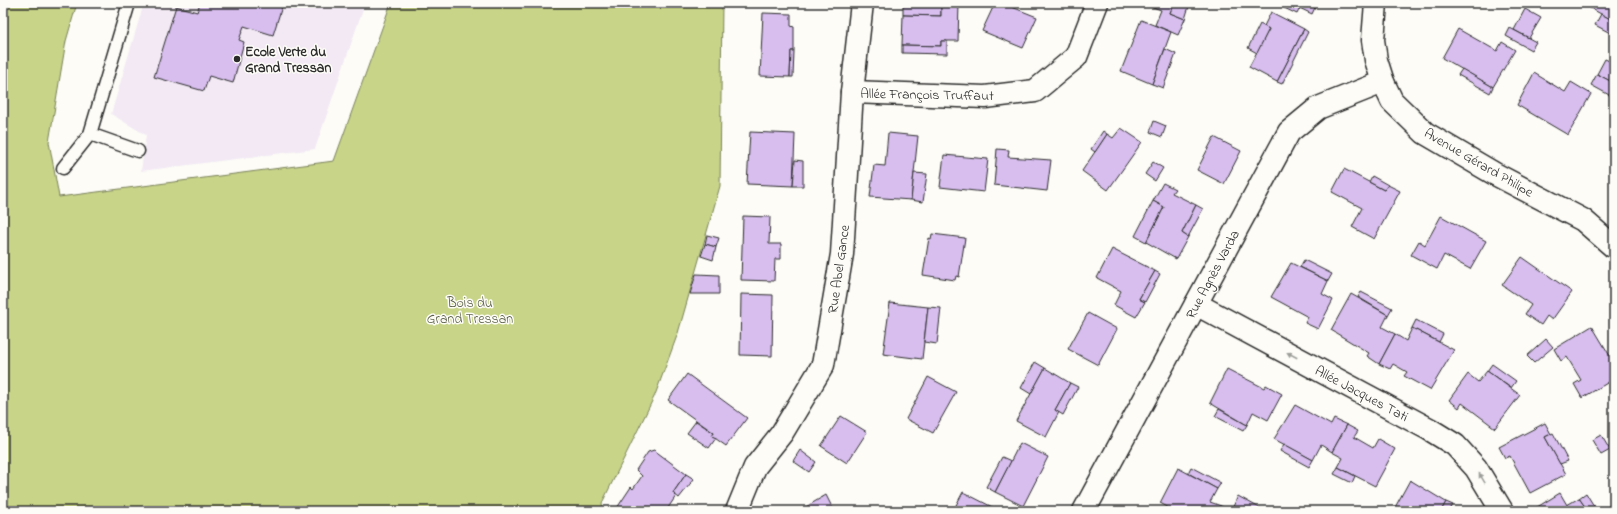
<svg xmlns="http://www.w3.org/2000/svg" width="1617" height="514" font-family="'Indie Flower',sans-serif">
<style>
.built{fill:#f2e9f4}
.green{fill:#c8d488;stroke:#7a805a}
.building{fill:#d7beee;stroke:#2b2b2b}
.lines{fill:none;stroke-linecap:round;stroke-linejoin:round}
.service-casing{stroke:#2b2b2b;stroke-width:15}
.minor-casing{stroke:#2b2b2b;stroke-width:25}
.service{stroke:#fdfcf7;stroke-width:12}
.minor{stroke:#fdfcf7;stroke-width:22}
.oneway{fill:#9e9e9b}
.poi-dot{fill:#2b2b2b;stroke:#fdfcf7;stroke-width:1.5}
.labels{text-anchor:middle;stroke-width:3;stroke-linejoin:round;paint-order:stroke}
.poi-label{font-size:14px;font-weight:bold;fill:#2b2b2b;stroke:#fdfcf7;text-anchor:start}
.street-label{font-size:14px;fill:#2b2b2b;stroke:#fdfcf7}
.park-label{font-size:14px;fill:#5a5e47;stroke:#fdfcf7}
</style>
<rect width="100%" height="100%" fill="#fdfcf7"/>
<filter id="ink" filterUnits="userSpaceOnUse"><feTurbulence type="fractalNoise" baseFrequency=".025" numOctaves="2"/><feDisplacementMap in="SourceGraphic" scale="8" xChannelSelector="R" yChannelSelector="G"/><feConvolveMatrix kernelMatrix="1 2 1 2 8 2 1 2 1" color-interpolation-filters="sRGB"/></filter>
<g filter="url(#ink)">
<path class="built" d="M144 3H365L315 149 141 171 146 135 111 114Z"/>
<path class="green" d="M3 3H77L66 41 49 142 59 197 334 161 391 3H722L720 186 678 333 655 395 602 503 603 511H3Z"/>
<g class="building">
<path d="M200 3H283L273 35 244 26 239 40 244 42 233 83 209 76 204 91 154 77 176 6 197 12Z"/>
<path d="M903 3H941V16L903 15Z"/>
<path d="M941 3H959L958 41H941V46L902 45 903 15 941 16Z"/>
<path d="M995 3H1002L1037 17 1023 48 982 31Z"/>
<path d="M1142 3H1174L1170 13 1185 19 1178 35 1155 25 1161 10Z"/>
<path d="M1174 3H1190L1185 19 1170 13Z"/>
<path d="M1275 3H1284L1282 7Z"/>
<path d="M1284 3H1289L1300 8 1297 14 1282 7Z"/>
<path d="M1289 3H1317L1312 14Z"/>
<path d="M1581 3H1614V21L1601 14Z"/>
<path d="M1525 9 1541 18 1529 38 1514 30Z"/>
<path d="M1271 12 1304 29 1277 82 1249 67 1269 29 1264 26Z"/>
<path d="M763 13 791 14V26L794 27V51H791L790 77 760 76Z"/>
<path d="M1601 14 1614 21V35L1595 25Z"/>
<path d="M1141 20 1171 32 1152 84 1121 71Z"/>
<path d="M1260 24 1269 29 1257 53 1248 48Z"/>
<path d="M1510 28 1536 42 1531 50 1506 36Z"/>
<path d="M1304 29 1308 32 1282 84 1277 82Z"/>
<path d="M1458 29 1497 51 1502 42 1515 50 1493 87 1442 58Z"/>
<path d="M941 41H947V54L902 53V45L941 46Z"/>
<path d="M1165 49 1176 54 1163 88 1152 84Z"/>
<path d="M791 51H794L793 77H790Z"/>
<path d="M1605 59 1614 63V83L1597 74Z"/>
<path d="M1462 69 1493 87 1490 93 1458 75Z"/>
<path d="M1534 73 1565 92 1571 82 1591 94 1568 135 1517 105Z"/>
<path d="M1597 74 1614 83V90L1611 96 1591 85Z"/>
<path d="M1154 121 1166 126 1162 137 1150 132Z"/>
<path d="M1121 128 1142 142 1108 190 1082 171 1107 134 1113 138Z"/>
<path d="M1103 131 1107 134 1095 152 1091 149Z"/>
<path d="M750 132 795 134 793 186 747 184Z"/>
<path d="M888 133 918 136 911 200 870 197 874 165 885 166Z"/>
<path d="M1214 137 1241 151 1224 184 1197 170Z"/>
<path d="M997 149 1009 150 1008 157 1051 160 1047 191 994 185Z"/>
<path d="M944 155 988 159 984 192 940 187Z"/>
<path d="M795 160 803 161V186H793Z"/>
<path d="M1153 162 1163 168 1155 181 1145 174Z"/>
<path d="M1344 169 1384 190 1388 185 1400 191 1374 239 1352 227 1362 208 1332 192Z"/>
<path d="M914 173 927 174 923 202 911 200Z"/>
<path d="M1372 176 1388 185 1384 190 1369 182Z"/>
<path d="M1163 183 1175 189 1172 193 1196 205 1182 233 1188 237 1176 259 1146 242 1164 207 1153 201Z"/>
<path d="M1153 201 1164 207 1146 242 1135 236Z"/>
<path d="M1196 205 1203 209 1188 237 1182 233Z"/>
<path d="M743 216 770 217 769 244H781V259H775L774 281 741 280Z"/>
<path d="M1441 216 1486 241 1470 269 1444 255 1437 269 1411 255 1419 241 1425 245Z"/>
<path d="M932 234 965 238 959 277 956 276 955 280 923 275 929 238 931 239Z"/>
<path d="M707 235 719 238 716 247 705 244Z"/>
<path d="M705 244 716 247 713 260 701 256Z"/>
<path d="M1112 249 1155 271 1139 299 1145 302 1136 317 1114 305 1121 291 1097 278Z"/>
<path d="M1522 257 1572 292 1552 320 1547 316 1541 325 1525 314 1531 305 1502 285Z"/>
<path d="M1304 260 1332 274 1328 281 1300 267Z"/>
<path d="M1291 263 1328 281 1322 294 1333 300 1318 329 1305 323 1308 317 1271 297Z"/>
<path d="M1155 271 1160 274 1145 302 1139 299Z"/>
<path d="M696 274 719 275V294H690Z"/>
<path d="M1361 292 1392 308 1388 315 1358 297Z"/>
<path d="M741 294 773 295 772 356 740 355Z"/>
<path d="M1351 294 1388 315 1382 327 1395 334 1379 364 1367 356 1369 353 1331 330Z"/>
<path d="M890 303 928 307 922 359 883 354Z"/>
<path d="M928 307 941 308 937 344 924 342Z"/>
<path d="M1088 313 1117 329 1098 365 1068 349Z"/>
<path d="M1416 320 1443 334 1439 342 1412 328Z"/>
<path d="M1592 326 1613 361 1609 363 1614 372V379L1582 398 1574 384 1581 380 1567 357 1561 361 1554 349Z"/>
<path d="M1412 328 1454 350 1430 390 1404 376 1407 372 1393 364 1390 369 1379 364 1395 334 1406 341Z"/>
<path d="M1546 339 1553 347 1534 363 1527 356Z"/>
<path d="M1035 362 1045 368 1031 394 1021 388Z"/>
<path d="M1492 364 1516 381 1511 388 1487 371Z"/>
<path d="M1045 368 1070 383 1055 410 1059 412 1046 437 1016 421Z"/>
<path d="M1227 369 1264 388 1266 385 1282 394 1268 420 1253 412 1247 425 1210 403Z"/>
<path d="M1487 371 1520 395 1495 428 1462 403 1459 408 1449 400 1468 374 1478 382Z"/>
<path d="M687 374 747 418 726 446 712 436 714 433 668 400Z"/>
<path d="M928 377 956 392 933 433 906 419Z"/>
<path d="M1070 383 1078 387 1063 415 1055 410Z"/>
<path d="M1295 405 1331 425 1334 419 1347 425 1332 452 1321 445 1313 460 1274 439Z"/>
<path d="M1219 409 1247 425 1243 431 1215 416Z"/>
<path d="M841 416 867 432 847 463 821 446Z"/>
<path d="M696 421 714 433 712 436 716 438 709 448 687 433Z"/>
<path d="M1545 423 1551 434 1545 437 1566 474 1530 493 1510 456 1505 458 1499 447Z"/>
<path d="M1347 425 1358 431 1354 437 1373 448 1378 439 1395 449 1375 486 1338 467 1343 458 1332 452Z"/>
<path d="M1553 433 1568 461 1560 464 1545 437Z"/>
<path d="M1601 435 1610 450 1601 455 1592 440Z"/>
<path d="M1020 443 1048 457 1023 506 995 492Z"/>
<path d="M1284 444 1313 460 1309 467 1280 451Z"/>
<path d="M654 450 686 474 673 493 676 496 666 511H615L631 487 633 489 642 476 636 470 648 452Z"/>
<path d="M800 450 816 462 809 472 793 461Z"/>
<path d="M1002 457 1011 461 995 492 986 487Z"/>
<path d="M1191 467 1221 483 1217 489 1188 473Z"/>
<path d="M1338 467 1355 476 1352 483 1334 474Z"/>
<path d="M1178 468 1217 489 1210 502 1221 506 1219 511H1175L1160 503Z"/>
<path d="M686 474 694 479 679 498 673 493Z"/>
<path d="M1410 480 1446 502 1441 511H1393Z"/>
<path d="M963 492 1000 511H953Z"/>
<path d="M1560 493 1567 505 1579 498 1588 511H1535L1534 509Z"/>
<path d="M1586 493 1597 511H1588L1579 498Z"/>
<path d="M826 495 834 511H799Z"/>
<path d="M1238 496 1265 511H1231Z"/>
<path d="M1446 502 1453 505 1449 511H1441Z"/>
<path d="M1221 506 1229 511H1219Z"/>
</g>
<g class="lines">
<g class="service-casing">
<g id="service">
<path d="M90 134 138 151"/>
<path d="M63 168 90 134 129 3"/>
</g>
</g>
<g class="minor-casing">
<g id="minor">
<path d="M1376 3 1373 40 1376 60 1383 82 1392 101 1425 133 1495 174 1583 220 1614 247"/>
<path d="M852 92 985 97 1035 91 1076 57 1097 3"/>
<path d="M1196 304 1429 429 1455 445 1476 468 1502 511"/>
<path d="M737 511 755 467 782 433 823 365 842 254 852 92 862 3"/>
<path d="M1084 511 1289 132 1318 108 1383 82"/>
</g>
</g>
<use href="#service" class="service"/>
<use href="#minor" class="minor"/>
</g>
<defs><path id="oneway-solid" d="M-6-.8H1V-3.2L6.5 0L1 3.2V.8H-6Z"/></defs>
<g class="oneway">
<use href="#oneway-solid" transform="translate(1292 355) rotate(-152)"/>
<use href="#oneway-solid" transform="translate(1482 478) rotate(-121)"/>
</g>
</g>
<circle class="poi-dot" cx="237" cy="59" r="4"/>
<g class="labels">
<g class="poi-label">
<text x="245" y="56">Ecole Verte du<tspan x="245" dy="16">Grand Tressan</tspan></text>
</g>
<g class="street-label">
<text transform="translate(927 94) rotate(1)" y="5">Allée François Truffaut</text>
<text transform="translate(1479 162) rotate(30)" y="5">Avenue Gérard Philipe</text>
<text transform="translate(838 269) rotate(-82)" y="5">Rue Abel Gance</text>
<text transform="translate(1212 274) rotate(-62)" y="5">Rue Agnès Varda</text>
<text transform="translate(1362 393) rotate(28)" y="5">Allée Jacques Tati</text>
</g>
<g class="park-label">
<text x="470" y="307">Bois du<tspan x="470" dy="16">Grand Tressan</tspan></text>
</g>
</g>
<rect width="1617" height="514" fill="none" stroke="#fdfcf7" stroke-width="16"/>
<rect x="8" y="8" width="1601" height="498" fill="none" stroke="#2b2b2b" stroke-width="1.5" filter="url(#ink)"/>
</svg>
